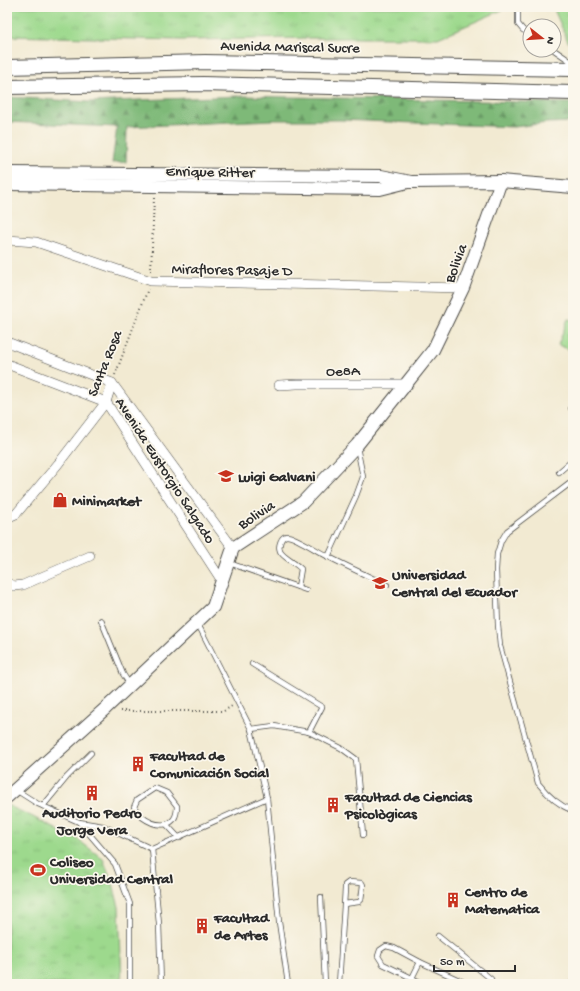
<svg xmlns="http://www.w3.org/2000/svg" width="580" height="991" font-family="'Gochi Hand',sans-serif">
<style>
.forest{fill:url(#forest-firs);stroke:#547252}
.park{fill:url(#park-tufts);stroke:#64825c}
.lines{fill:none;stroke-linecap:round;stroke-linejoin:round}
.lane-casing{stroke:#494844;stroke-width:6}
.street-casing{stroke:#494844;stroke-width:10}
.secondary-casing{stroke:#494844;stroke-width:14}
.primary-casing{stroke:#494844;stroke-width:16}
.path{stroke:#494844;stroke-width:2;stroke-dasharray:1 3;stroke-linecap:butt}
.lane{stroke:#fff;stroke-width:4.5}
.street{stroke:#fff;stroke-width:9}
.secondary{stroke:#fff;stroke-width:12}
.primary{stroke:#fff;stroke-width:14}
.labels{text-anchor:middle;stroke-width:3.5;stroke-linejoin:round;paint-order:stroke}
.street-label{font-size:15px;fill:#2b2b2b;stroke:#fbf7ec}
.poi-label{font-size:15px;font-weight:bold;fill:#2b2b2b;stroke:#fbf7ec;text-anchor:start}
</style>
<defs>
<pattern id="forest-firs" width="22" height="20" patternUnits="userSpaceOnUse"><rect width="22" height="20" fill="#7eb978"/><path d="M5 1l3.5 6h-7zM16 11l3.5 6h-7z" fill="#679763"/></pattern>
<pattern id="park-tufts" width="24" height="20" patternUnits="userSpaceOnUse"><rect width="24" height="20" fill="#9dd98d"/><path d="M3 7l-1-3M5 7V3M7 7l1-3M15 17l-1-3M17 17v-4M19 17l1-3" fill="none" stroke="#87ba7a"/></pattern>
</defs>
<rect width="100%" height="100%" fill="#fbf7ec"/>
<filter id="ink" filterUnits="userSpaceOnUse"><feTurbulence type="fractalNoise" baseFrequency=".025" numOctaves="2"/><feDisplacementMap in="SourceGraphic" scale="8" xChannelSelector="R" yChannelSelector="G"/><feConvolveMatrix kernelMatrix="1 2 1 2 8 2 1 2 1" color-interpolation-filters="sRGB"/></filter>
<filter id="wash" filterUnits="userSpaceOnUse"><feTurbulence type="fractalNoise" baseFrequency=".012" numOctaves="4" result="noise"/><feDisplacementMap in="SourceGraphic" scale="16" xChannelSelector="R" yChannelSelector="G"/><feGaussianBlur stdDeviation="0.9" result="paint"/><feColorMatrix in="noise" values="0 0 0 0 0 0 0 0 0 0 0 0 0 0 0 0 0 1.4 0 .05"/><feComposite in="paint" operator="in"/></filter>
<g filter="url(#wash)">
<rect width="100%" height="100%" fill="#f2ead2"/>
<path class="forest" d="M240 96 573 103V122L547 123 514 127 340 120H271L127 127 126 162 112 163 117 127 7 122V97L89 102Z"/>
<g class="park">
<path d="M7 7H509L438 38H312L181 40 7 36Z"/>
<path d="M553 7H573V44H569Z"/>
<path d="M568 319 573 320V351L558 345Z"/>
<path d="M7 805 31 816 69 836 72 835 103 859 113 884 119 907 122 984H7Z"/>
</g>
</g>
<g filter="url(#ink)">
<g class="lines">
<g class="lane-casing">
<g id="lane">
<path d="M518 7V24L523 30 530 34"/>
<path d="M554 50 573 63"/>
<path d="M571 408H573"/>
<path d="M559 472 573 460"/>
<path d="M573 481 507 531 501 541 497 554 496 570 498 625 500 646 538 783C548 796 558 805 573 811"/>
<path d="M328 557 356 496 363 477 357 447"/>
<path d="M229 563 306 590"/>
<path d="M298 587 301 569C296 563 282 557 280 551 278 546 281 536 287 536 295 536 320 553 329 557 348 567 368 576 387 585"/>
<path d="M101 620 123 674 130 685"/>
<path d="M197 624 201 630 251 729 267 798 279 922 288 984"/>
<path d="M252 664 322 707 309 732"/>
<path d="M251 729 274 726 309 732 341 748 356 759 363 835"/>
<path d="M155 788 167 793 177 806C177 829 157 828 142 817 139 815 137 810 134 807L137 800Z"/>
<path d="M16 790 38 804 79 822 115 864 130 904V984"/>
<path d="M43 806 67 777 91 753"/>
<path d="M79 822 103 826 152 849 267 798"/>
<path d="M167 825 179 838"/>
<path d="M152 849 159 924 161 984"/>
<path d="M321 897 325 984"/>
<path d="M438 936 491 979 492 984"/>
<path d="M339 984 345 889V885L349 882 362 883 363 885 361 900 359 902 344 904"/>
<path d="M409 984 420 962"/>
<path d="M424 984 383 964 378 956 380 950 386 946 394 948 420 962 468 984"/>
<path d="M571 984 573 981"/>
</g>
</g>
<g class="street-casing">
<g id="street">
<path d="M7 240 36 242 151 281 463 288"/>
<path d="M7 342 112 383 233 548"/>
<path d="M7 364 106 402 222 581"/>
<path d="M279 385 297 384H406"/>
<path d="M7 518 16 514 58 464 106 402 112 383"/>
<path d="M7 583 14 586 23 585 90 556"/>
</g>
</g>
<g class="secondary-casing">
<g id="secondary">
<path d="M7 173 381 176 411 182 501 181 573 187"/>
<path d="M7 184 380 189 408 182"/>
<path d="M7 797 106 708 213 607 233 548 303 502 357 445 406 384 433 350 463 288 501 181"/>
</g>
</g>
<g class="primary-casing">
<g id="primary">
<path d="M7 67 205 62 573 69"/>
<path d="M7 87 203 84 573 93"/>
</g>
</g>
<g class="path">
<path d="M151 271 154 198"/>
<path d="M115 375 148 289"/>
<path d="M120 711H224L232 706"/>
</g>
<use href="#lane" class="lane"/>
<use href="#street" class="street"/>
<use href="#secondary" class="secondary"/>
<use href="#primary" class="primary"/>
</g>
</g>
<defs>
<g id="school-bare" transform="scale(1.2)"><path d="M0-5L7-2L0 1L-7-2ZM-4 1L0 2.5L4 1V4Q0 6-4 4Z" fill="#c8321e" stroke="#fbf7ec" stroke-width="2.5" paint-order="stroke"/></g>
<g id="shop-bare" transform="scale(1.2)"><path d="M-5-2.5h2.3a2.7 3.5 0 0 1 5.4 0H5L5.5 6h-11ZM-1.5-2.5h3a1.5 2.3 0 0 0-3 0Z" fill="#c8321e" stroke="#fbf7ec" stroke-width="2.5" paint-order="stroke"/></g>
<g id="university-bare" transform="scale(1.2)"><path d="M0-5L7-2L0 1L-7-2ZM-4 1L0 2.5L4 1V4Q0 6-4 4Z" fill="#c8321e" stroke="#fbf7ec" stroke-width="2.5" paint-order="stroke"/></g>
<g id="building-bare" transform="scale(1.2)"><path d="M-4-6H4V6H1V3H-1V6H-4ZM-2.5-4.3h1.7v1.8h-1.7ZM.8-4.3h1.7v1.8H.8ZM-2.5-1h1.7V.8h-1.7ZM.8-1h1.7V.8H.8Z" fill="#c8321e" stroke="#fbf7ec" stroke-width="2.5" paint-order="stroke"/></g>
<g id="stadium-bare" transform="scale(1.2)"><path d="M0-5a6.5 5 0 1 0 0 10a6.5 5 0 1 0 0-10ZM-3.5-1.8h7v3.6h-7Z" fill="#c8321e" stroke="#fbf7ec" stroke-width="2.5" paint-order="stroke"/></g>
</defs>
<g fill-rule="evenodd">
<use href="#school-bare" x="226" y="476"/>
<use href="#shop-bare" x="60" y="500"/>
<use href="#university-bare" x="380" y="583"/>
<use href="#building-bare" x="138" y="764"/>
<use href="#building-bare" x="92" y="793"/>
<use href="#building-bare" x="333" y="805"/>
<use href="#stadium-bare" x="38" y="870"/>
<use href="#building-bare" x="453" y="900"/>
<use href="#building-bare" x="202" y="926"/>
</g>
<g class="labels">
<g class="street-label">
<text transform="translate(290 46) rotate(1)" y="5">Avenida Mariscal Sucre</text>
<text transform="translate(210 171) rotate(1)" y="5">Enrique Ritter</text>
<text transform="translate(455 263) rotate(-70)" y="5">Bolivia</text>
<text transform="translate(232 269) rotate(1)" y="5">Miraflores Pasaje D</text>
<text transform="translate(104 363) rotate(-68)" y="5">Santa Rosa</text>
<text x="343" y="375">Oe8A</text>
<text transform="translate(166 470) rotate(57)" y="5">Avenida Eustorgio Salgado</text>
<text transform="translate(256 514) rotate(-33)" y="5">Bolivia</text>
</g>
<g class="poi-label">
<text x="238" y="481">Luigi Galvani</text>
<text x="72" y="505">Minimarket</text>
<text x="392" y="579">Universidad<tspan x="392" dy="17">Central del Ecuador</tspan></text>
<text x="150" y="760">Facultad de<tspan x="150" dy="17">Comunicación Social</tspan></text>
<text x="345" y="801">Facultad de Ciencias<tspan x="345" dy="17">Psicològicas</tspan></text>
<text x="92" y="817" text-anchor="middle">Auditorio Pedro<tspan x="92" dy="17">Jorge Vera</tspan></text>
<text x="50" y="866">Coliseo<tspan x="50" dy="17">Universidad Central</tspan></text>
<text x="465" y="896">Centro de<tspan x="465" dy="17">Matematica</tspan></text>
<text x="214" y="922">Facultad<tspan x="214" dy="17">de Artes</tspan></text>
</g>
</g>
<rect width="580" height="991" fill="none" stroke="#fbf7ec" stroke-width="24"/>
<g transform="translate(542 38) rotate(107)"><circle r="19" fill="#fbf7ec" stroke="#a8a59f"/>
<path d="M0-3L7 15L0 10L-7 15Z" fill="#c8321e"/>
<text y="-6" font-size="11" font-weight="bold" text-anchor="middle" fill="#2b2b2b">N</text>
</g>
<path d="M434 965v6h81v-6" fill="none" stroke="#2b2b2b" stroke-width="2"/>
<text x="440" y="965" font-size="12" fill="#2b2b2b" stroke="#fbf7ec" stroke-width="3" paint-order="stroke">50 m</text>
</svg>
